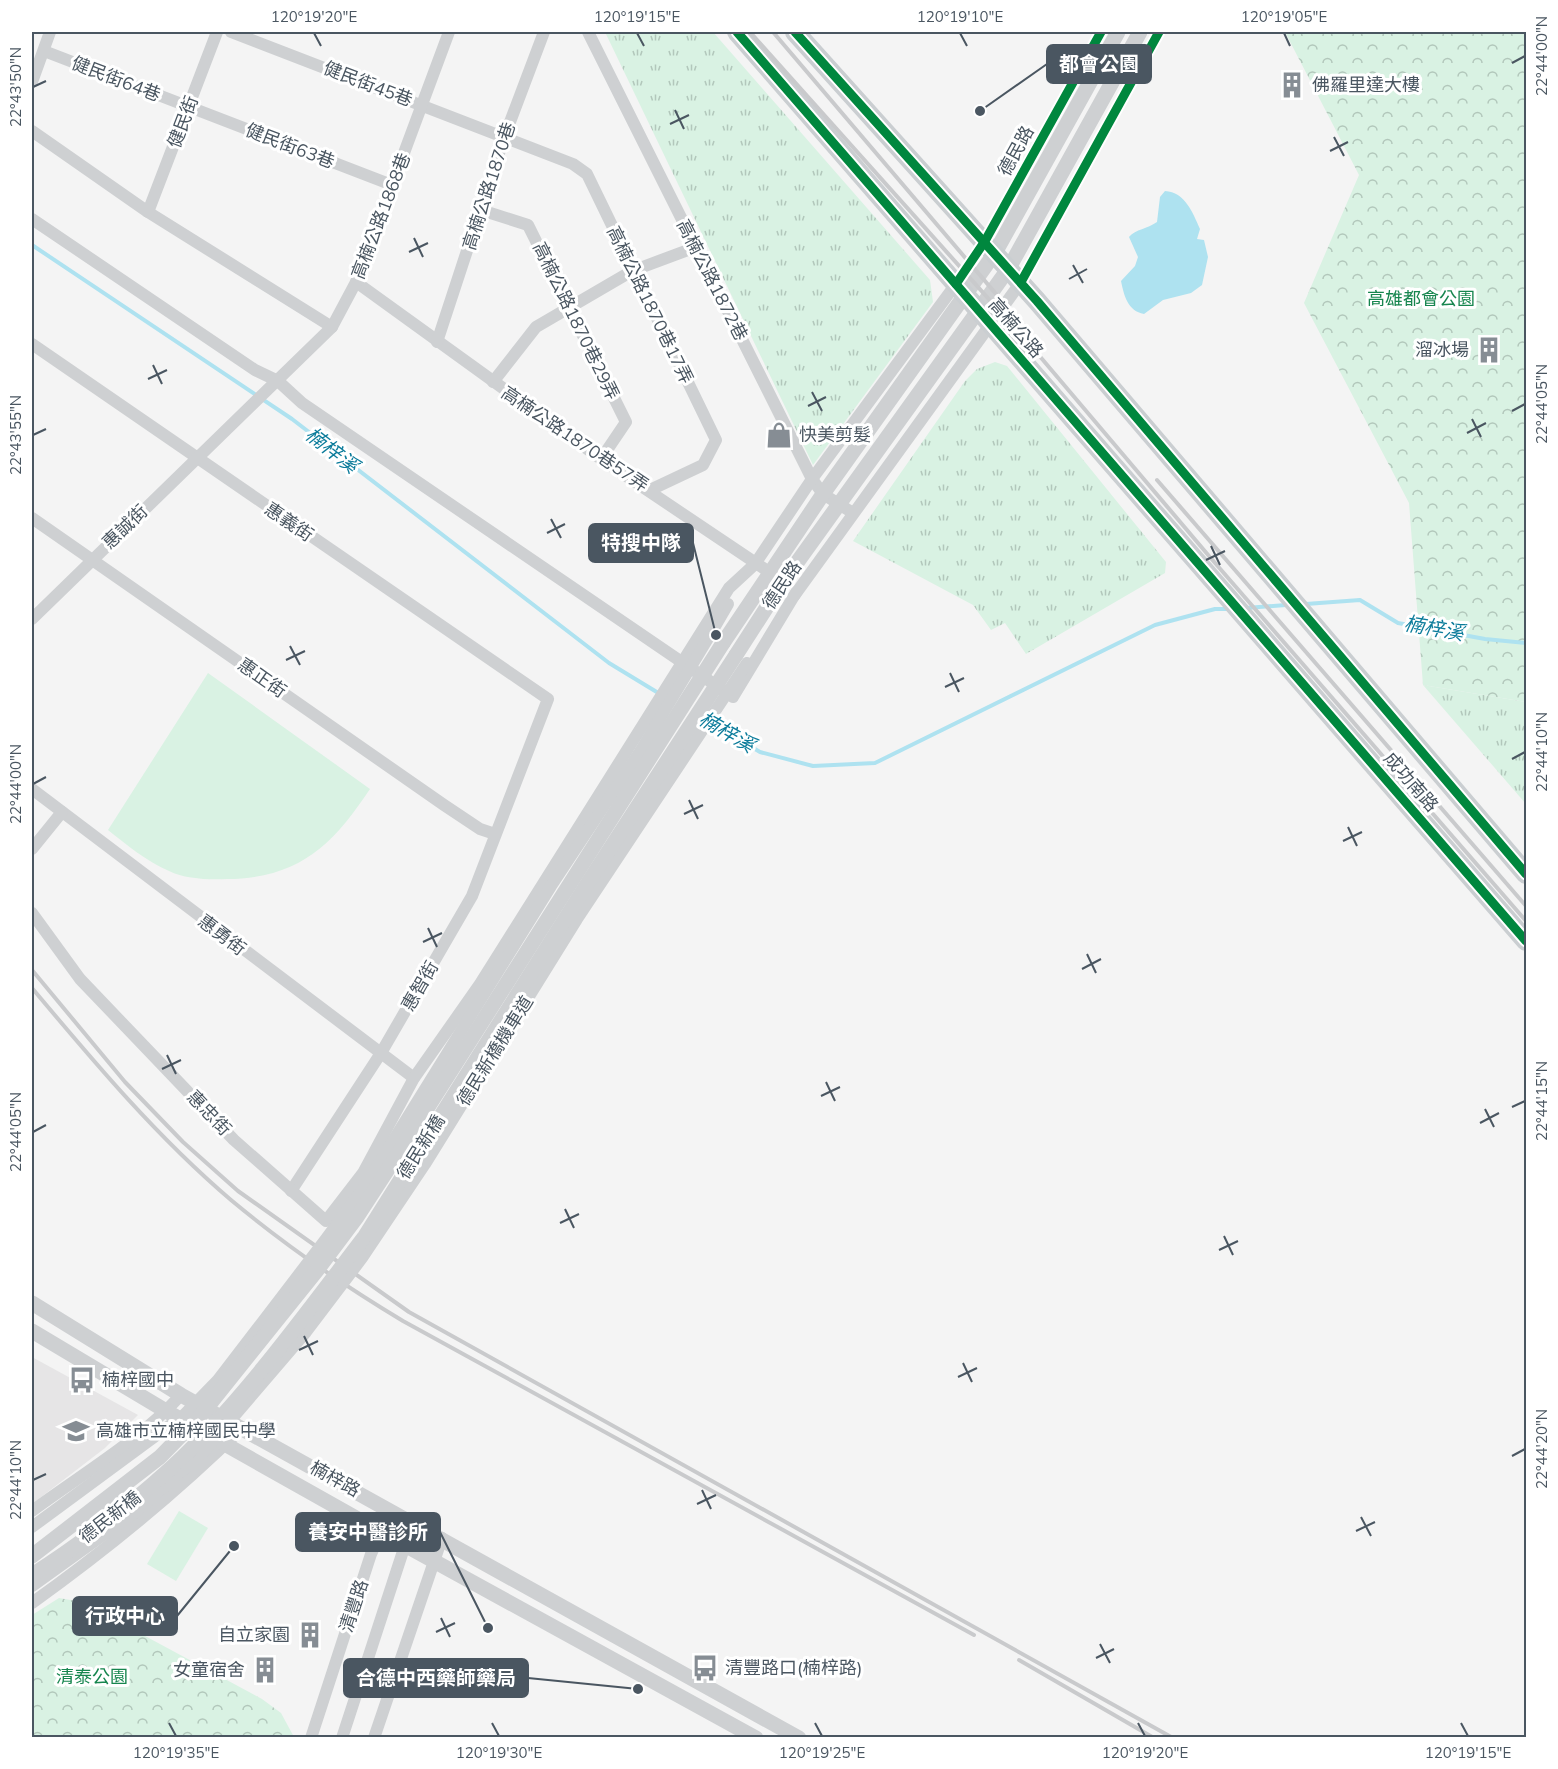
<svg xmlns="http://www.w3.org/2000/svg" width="1558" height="1769" font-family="Mulish,'Noto Sans TC',sans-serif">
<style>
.education{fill:#e6e5e6}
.grass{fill:url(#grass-tufts)}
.park{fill:url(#park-crowns)}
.garden{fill:#d9f2e3}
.water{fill:#aee2f0}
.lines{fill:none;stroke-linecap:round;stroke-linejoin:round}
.stream{stroke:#aee2f0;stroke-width:4}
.minor{stroke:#ced0d2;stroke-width:12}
.tertiary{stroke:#ced0d2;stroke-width:15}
.primary{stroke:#caced1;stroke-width:20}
.rail{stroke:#c9cacc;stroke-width:4}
.minor-bridge{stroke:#ced0d2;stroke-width:12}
.tertiary-bridge{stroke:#ced0d2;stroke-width:15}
.cycleway-casing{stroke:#fff;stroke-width:13}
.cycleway{stroke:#00873e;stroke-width:9}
.ticks{fill:none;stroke:#4a5661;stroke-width:2}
.labels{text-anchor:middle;stroke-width:6;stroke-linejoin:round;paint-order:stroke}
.street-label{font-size:18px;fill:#4a5661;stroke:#fff}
.poi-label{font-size:18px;fill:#4a5661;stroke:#fff;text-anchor:start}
.park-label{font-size:18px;fill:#17864f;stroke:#fff}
.water-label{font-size:20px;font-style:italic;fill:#0c7c9b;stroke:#fff}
.leader{fill:none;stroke:#4a5661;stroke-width:2}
.callout-dot{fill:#4a5661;stroke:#fff;stroke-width:2}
.callout{fill:#4a5661;stroke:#4a5661;stroke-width:2}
.callout-label{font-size:20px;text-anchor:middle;font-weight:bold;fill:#fff}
.neatline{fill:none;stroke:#4a5661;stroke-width:2}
.ticks-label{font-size:15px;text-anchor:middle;fill:#4a5661}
</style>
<defs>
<pattern id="grass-tufts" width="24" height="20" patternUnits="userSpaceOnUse" patternTransform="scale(1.5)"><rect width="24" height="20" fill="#d9f2e3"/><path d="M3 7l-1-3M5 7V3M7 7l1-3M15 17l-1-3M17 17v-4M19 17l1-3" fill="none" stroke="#b2c7bb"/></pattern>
<pattern id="park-crowns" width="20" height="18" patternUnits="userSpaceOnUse" patternTransform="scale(1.5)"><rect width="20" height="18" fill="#d9f2e3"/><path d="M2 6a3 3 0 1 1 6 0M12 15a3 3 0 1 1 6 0" fill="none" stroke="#b2c7bb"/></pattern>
</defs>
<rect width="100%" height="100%" fill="#f4f4f4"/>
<path class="education" d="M32 1357 138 1415 105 1448 32 1504Z"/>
<g class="grass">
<path d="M605 32H713L930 280 933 302 813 465Z"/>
<path d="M995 362 1007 366 1166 562 1165 573 1026 654 1005 623 991 630 973 605 853 541 965 381 977 369Z"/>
<path d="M1423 685 1526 702V804Z"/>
</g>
<g class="park">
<path d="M1285 32H1526V702L1423 685 1409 503 1304 303 1359 175Z"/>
<path d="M59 1598 82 1602 262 1699 281 1713 294 1737H32V1615Z"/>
</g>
<g class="garden">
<path d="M208 673 370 789C332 846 299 878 227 879 209 880 185 879 169 871 146 861 127 845 108 830Z"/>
<path d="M179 1511 208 1528 176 1581 147 1564Z"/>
</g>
<path class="water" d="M1165 191C1185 192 1193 213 1200 229L1197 239 1204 240 1208 257 1202 285 1191 293 1163 300 1144 314C1128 311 1124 296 1121 281L1135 266 1138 257 1129 237C1136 229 1147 229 1157 222L1160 197Z"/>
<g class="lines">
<g class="stream">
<path d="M32 245 292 419 609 663 660 694"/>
<path d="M1306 604 1360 600 1398 623 1485 639 1526 643"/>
<path d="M1246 608 1286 605"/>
<path d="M711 723 760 752 813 766 875 763 1155 625 1215 609H1229"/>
</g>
<g class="minor">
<path d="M231 32 573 164 587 174 716 440 703 465 650 490"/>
<path d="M588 32 812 479 823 494 853 513"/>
<path d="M44 51 392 185"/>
<path d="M32 82 50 32"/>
<path d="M32 131 148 212 332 327"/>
<path d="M481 210 528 225 626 422 601 459"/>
<path d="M148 212 217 32"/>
<path d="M32 219 255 370 278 381 302 403 733 697 797 591"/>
<path d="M356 282 601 459 778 578"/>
<path d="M437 342 504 138 544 32"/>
<path d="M32 344 548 699 472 896 381 1053 291 1191"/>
<path d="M493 382 536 327 632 271 696 247"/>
<path d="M32 518 444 805 480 829 495 834"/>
<path d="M794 596 1021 282 1159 32"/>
<path d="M32 619 332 327 356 282 449 32"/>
<path d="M710 635 728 604"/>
<path d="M32 789 414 1078"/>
<path d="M32 849 62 812"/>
<path d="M32 913 80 979 234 1140 326 1221 363 1173 414 1078 480 984 729 588 755 564 812 479 956 284 985 241 1101 32"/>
<path d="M32 1511C82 1474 139 1441 181 1395"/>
<path d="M32 1603C106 1550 177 1492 242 1428"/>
<path d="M311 1738 371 1554 390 1510"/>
<path d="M342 1738 405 1545 415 1523"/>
<path d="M374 1738 442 1538"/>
</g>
<g class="tertiary">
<path d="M723 643 823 494 995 253 1118 32"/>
<path d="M736 655 783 582 1009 268 1140 32"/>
<path d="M32 1303 181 1395 799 1738"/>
<path d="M32 1331 166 1411 381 1532 756 1738"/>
</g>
<g class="primary">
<path d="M737 32 1526 941"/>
<path d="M795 32 1037 301 1526 874"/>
</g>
<g class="rail">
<path d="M750 32 1037 353 1209 556 1526 921"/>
<path d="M773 32 1002 301"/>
<path d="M1157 480 1526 906"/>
<path d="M32 970 125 1082 183 1142 238 1191 409 1312 1173 1738"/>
<path d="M32 988C94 1062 157 1137 231 1200 285 1245 343 1285 403 1321L974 1635"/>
<path d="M1019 1660 1154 1738"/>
</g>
<g class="minor-bridge">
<path d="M32 1527 184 1415 218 1380 326 1239 365 1186 551 886 641 750 710 635"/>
<path d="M32 1586 138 1510 205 1450 306 1332 362 1258 425 1164 577 919 747 663"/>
</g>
<g class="tertiary-bridge">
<path d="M32 1556 160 1457 201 1415 318 1269 357 1217 409 1137 723 643"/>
<path d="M32 1575C81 1544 129 1506 172 1467 243 1401 306 1313 365 1236L589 881 736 655"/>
</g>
<g class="cycleway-casing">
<g id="cycleway">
<path d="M737 32 1526 941"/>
<path d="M795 32 1037 301 1526 874"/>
<path d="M1021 282 1159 32"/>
<path d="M956 284 985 241 1101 32"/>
</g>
</g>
<use href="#cycleway" class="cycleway"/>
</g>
<path class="ticks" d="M314 33 321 46M637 33 644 46M960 33 967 46M1284 33 1290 46M1512 63 1525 56M33 87 46 81M675 110 684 129M670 124 689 115M1334 137 1344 156M1330 151 1348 142M414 238 423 257M409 252 428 243M1073 265 1083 283M1069 279 1087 269M153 365 162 384M148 379 167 370M812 392 822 411M808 406 826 397M1512 411 1525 404M1472 419 1481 437M1467 433 1486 423M33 435 46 429M551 519 561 538M547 533 565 524M1211 546 1220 565M1206 560 1225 551M290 646 300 665M286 660 305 651M950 673 959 692M945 687 964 678M1512 759 1525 752M33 784 46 777M689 800 698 819M684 814 703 805M1348 827 1357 846M1343 841 1362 832M428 928 437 947M423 942 442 933M1087 954 1096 973M1082 969 1101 959M167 1055 176 1074M162 1069 181 1060M826 1082 835 1101M821 1096 840 1087M1512 1107 1525 1101M1485 1109 1494 1127M1480 1123 1499 1113M33 1132 46 1125M565 1209 574 1228M560 1223 579 1214M1224 1236 1233 1255M1219 1250 1238 1241M304 1336 313 1355M299 1350 318 1341M963 1363 972 1382M958 1377 977 1368M1512 1456 1525 1449M33 1480 46 1474M702 1490 711 1509M697 1504 716 1495M1361 1517 1371 1536M1356 1531 1375 1522M441 1618 450 1637M436 1632 455 1623M1100 1644 1110 1663M1096 1658 1114 1649M169 1723 176 1736M492 1723 499 1736M815 1723 822 1736M1138 1723 1145 1736M1461 1723 1468 1736"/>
<defs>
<g id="building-bare" transform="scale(2.07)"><path d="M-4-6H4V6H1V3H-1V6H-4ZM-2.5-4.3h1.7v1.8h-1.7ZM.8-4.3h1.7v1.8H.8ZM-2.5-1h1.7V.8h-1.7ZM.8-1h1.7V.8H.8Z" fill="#868d94" stroke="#fff" stroke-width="2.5" paint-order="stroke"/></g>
<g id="shop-bare" transform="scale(2.07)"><path d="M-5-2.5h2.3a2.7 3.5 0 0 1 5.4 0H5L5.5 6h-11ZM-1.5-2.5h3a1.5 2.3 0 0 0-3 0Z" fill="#868d94" stroke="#fff" stroke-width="2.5" paint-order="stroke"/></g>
<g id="bus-bare" transform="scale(2.07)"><path d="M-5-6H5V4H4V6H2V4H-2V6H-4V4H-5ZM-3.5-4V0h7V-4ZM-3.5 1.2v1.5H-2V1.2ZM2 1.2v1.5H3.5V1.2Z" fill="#868d94" stroke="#fff" stroke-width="2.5" paint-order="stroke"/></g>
<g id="school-bare" transform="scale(2.07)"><path d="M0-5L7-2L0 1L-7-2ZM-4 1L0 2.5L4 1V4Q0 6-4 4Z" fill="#868d94" stroke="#fff" stroke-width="2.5" paint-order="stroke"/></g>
</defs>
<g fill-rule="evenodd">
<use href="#building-bare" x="1292" y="85"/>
<use href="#building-bare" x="1489" y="350"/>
<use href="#shop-bare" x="779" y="435"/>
<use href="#bus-bare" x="82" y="1380"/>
<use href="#school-bare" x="76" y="1431"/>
<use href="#building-bare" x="310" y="1635"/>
<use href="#bus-bare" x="705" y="1668"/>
<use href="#building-bare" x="265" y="1670"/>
</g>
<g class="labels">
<g class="street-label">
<text transform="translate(116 79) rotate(21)" y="6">健民街64巷</text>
<text transform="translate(368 84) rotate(21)" y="6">健民街45巷</text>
<text transform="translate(183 122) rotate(-69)" y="6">健民街</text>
<text transform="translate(290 146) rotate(21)" y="6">健民街63巷</text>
<text transform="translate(1016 151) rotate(-61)" y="6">德民路</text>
<text transform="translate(489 186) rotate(-72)" y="6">高楠公路1870巷</text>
<text transform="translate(381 216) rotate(-69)" y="6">高楠公路1868巷</text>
<text transform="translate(712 280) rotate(63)" y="6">高楠公路1872巷</text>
<text transform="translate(650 305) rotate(64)" y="6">高楠公路1870巷17弄</text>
<text transform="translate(576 321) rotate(64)" y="6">高楠公路1870巷29弄</text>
<text transform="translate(1016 328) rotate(49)" y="6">高楠公路</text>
<text transform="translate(575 439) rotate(34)" y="6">高楠公路1870巷57弄</text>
<text transform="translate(289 522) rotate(34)" y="6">惠義街</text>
<text transform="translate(125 527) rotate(-44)" y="6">惠誠街</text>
<text transform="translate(782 585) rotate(-56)" y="6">德民路</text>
<text transform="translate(262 678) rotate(35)" y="6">惠正街</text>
<text transform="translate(1411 782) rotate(49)" y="6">成功南路</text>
<text transform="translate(222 935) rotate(37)" y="6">惠勇街</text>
<text transform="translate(420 986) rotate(-60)" y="6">惠智街</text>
<text transform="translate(495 1051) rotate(-58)" y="6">德民新橋機車道</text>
<text transform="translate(209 1113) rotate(46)" y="6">惠忠街</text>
<text transform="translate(421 1147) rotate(-58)" y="6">德民新橋</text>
<text transform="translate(335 1479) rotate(29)" y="6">楠梓路</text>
<text transform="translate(110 1517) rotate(-38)" y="6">德民新橋</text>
<text transform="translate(354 1606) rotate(-72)" y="6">清豐路</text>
</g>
<g class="poi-label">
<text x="1312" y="91">佛羅里達大樓</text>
<text x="1469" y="356" text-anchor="end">溜冰場</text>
<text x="799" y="441">快美剪髮</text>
<text x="102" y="1386">楠梓國中</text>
<text x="96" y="1437">高雄市立楠梓國民中學</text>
<text x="290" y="1641" text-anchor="end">自立家園</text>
<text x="725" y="1674">清豐路口(楠梓路)</text>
<text x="245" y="1676" text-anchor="end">女童宿舍</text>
</g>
<g class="park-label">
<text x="1421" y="305">高雄都會公園</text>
<text x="92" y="1683">清泰公園</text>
</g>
<g class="water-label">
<text transform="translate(332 450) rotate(38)" y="7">楠梓溪</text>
<text transform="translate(1434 628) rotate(10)" y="7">楠梓溪</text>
<text transform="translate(727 732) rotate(30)" y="7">楠梓溪</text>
</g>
</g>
<path class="leader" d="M980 111L1047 64M716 635L693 543M488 1628L440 1532M234 1546L177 1616M638 1689L528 1678"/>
<g class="callout-dot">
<circle cx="980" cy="111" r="6"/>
<circle cx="716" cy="635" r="6"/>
<circle cx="488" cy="1628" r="6"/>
<circle cx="234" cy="1546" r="6"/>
<circle cx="638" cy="1689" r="6"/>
</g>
<g class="callout">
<rect x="1047" y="45" width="104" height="38" rx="6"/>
<rect x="589" y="524" width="104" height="38" rx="6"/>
<rect x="296" y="1513" width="144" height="38" rx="6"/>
<rect x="73" y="1597" width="104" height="38" rx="6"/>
<rect x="344" y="1659" width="184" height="38" rx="6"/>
</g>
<g class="callout-label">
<text x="1099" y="71">都會公園</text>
<text x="641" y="550">特搜中隊</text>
<text x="368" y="1539">養安中醫診所</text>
<text x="125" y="1623">行政中心</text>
<text x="436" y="1685">合德中西藥師藥局</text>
</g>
<rect width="1558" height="1769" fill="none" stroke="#ffffff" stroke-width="66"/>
<rect x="33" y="33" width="1492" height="1703" class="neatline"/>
<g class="ticks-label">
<text x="314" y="22">120°19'20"E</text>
<text x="637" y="22">120°19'15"E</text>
<text x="960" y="22">120°19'10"E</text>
<text x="1284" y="22">120°19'05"E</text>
<text transform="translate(1542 56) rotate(-90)" y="5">22°44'00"N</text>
<text transform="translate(16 87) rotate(-90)" y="5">22°43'50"N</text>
<text transform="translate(1542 404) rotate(-90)" y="5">22°44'05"N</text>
<text transform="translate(16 435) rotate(-90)" y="5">22°43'55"N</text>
<text transform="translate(1542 752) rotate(-90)" y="5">22°44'10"N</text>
<text transform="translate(16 784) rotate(-90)" y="5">22°44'00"N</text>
<text transform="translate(1542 1101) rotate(-90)" y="5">22°44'15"N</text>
<text transform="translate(16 1132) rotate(-90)" y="5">22°44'05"N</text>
<text transform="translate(1542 1449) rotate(-90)" y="5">22°44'20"N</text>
<text transform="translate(16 1480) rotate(-90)" y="5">22°44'10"N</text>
<text x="176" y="1758">120°19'35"E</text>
<text x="499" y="1758">120°19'30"E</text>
<text x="822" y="1758">120°19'25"E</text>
<text x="1145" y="1758">120°19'20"E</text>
<text x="1468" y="1758">120°19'15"E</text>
</g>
</svg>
